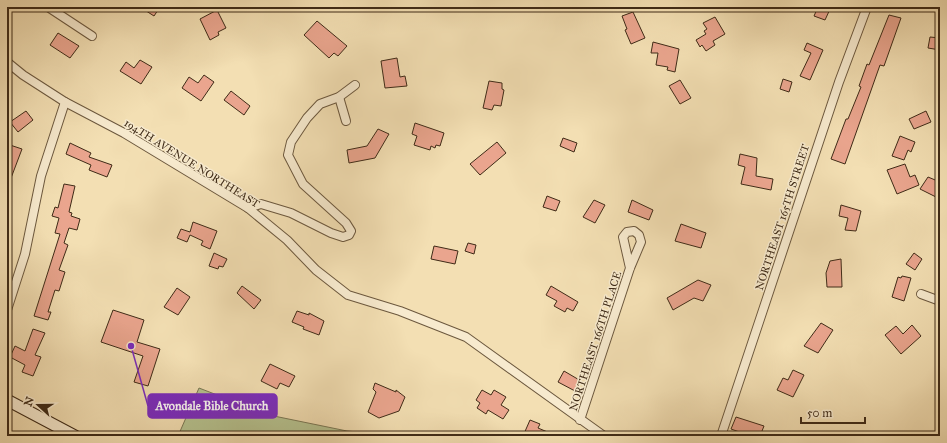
<svg xmlns="http://www.w3.org/2000/svg" width="947" height="443" font-family="'IM FELL Great Primer',serif">
<style>
.green{fill:#b6c390;stroke:#7a7754}
.building{fill:#eaa58e;stroke:#3f2b17}
.lines{fill:none;stroke-linecap:round;stroke-linejoin:round}
.minor-casing{stroke:#6c583e;stroke-width:10}
.secondary-casing{stroke:#3f2b17;stroke-width:13}
.minor{stroke:#f7eace;stroke-width:8}
.secondary{stroke:#f7eace;stroke-width:11}
.labels{text-anchor:middle;stroke-width:3;stroke-linejoin:round;paint-order:stroke}
.street-label{font-size:11px;fill:#3f2b17;stroke:#f7eace}
.leader{fill:none;stroke:#7b2cbf;stroke-width:1.5}
.callout-dot{fill:#7b2cbf;stroke:#f7eace;stroke-width:1.5}
.callout{fill:#7b2cbf;stroke:#7b2cbf;stroke-width:1.5}
.callout-label{font-size:12px;text-anchor:middle;font-weight:bold;fill:#fff}
</style>
<rect width="100%" height="100%" fill="#f3dfb3"/>
<filter id="stains"><feTurbulence type="fractalNoise" baseFrequency=".005" numOctaves="4"/><feColorMatrix values="0 0 0 0 .2 0 0 0 0 .09 0 0 0 0 .02 0 0 0 .5 -.17"/></filter>
<radialGradient id="worn" r=".72"><stop offset=".6" stop-color="#630" stop-opacity="0"/><stop offset="1" stop-color="#630" stop-opacity=".3"/></radialGradient>
<path class="green" d="M199 388 269 415 347 431 402 436H178Z"/>
<g class="building">
<path d="M140 7H160L154 16Z"/>
<path d="M818 7H831L825 20 814 16Z"/>
<path d="M217 10 226 28 218 32 219 35 210 40 200 19Z"/>
<path d="M633 12 645 38 631 44 625 30 627 29 622 16Z"/>
<path d="M889 15 901 18 884 66 880 65 845 164 831 159 846 119H848L861 87 859 86 867 64 869 65Z"/>
<path d="M715 17 725 34 713 41 715 45 706 51 702 45 700 47 696 40 706 34 704 31 707 29 703 23Z"/>
<path d="M317 21 347 46 338 56 334 53 329 58 304 35Z"/>
<path d="M58 33 79 46 70 58 50 45Z"/>
<path d="M930 37 940 38V50L928 48Z"/>
<path d="M653 42 679 49 675 72 667 70 668 67 656 65 658 53H651Z"/>
<path d="M807 43 823 50 810 80 800 76 811 53 804 50Z"/>
<path d="M397 58 400 77 405 76 407 86 385 88 381 61Z"/>
<path d="M140 60 152 67 141 84 120 71 126 62 134 68Z"/>
<path d="M204 75 214 82 201 101 182 88 189 77 198 83Z"/>
<path d="M783 79 792 82 789 92 780 89Z"/>
<path d="M680 80 691 98 680 104 669 86Z"/>
<path d="M489 81 502 83V89L504 90 501 106 494 105 492 110 483 108Z"/>
<path d="M231 91 250 106 244 115 224 100Z"/>
<path d="M26 111 33 120 18 132 10 122Z"/>
<path d="M926 111 931 122 914 129 909 119Z"/>
<path d="M415 123 444 133 440 146 436 145 435 148 431 146 430 150 414 145 417 136 412 134Z"/>
<path d="M378 129 389 134 375 158 349 163 347 150 367 146Z"/>
<path d="M900 136 915 142 911 152 908 150 904 160 892 156Z"/>
<path d="M563 138 577 143 574 152 560 146Z"/>
<path d="M497 142 506 153 480 175 470 164Z"/>
<path d="M70 143 91 153 89 157 112 165 107 177 89 170 91 165 66 154Z"/>
<path d="M10 145 22 149 8 186 7 152Z"/>
<path d="M740 154 757 158 756 176 773 179 771 190 741 184 745 167 738 165Z"/>
<path d="M905 164 910 177 915 175 919 185 897 194 887 170Z"/>
<path d="M928 177 940 182V199L920 189Z"/>
<path d="M64 184 75 186 69 212 72 213 71 216 80 219 77 230 69 228 64 243 68 245 59 270 65 272 59 291 55 290 48 312H51L48 320 34 316 60 234 55 233 59 218 52 216 55 207 58 208Z"/>
<path d="M547 196 560 201 556 211 543 207Z"/>
<path d="M594 200 605 205 595 223 583 217Z"/>
<path d="M632 200 653 210 649 220 628 212Z"/>
<path d="M841 205 861 211 856 231 845 230 848 218 839 216Z"/>
<path d="M193 222 217 231 210 249 201 245 203 241 190 235 187 242 177 238 181 229 190 232Z"/>
<path d="M681 224 706 233 701 248 675 241Z"/>
<path d="M468 243 476 245 474 254 465 251Z"/>
<path d="M434 246 458 251 455 264 431 259Z"/>
<path d="M214 253 227 259 223 267 219 266 218 269 209 266Z"/>
<path d="M914 253 922 259 915 270 906 264Z"/>
<path d="M841 259 842 287H827L826 273 830 261Z"/>
<path d="M902 276 911 278 904 301 892 297 898 277 901 278Z"/>
<path d="M698 280 711 285 703 301 694 298 673 310 667 298Z"/>
<path d="M242 286 261 300 254 309 237 293Z"/>
<path d="M551 286 578 302 573 311 567 308 565 312 554 306 557 301 546 295Z"/>
<path d="M177 288 190 297 178 315 164 307Z"/>
<path d="M113 310 144 320 137 342 160 349 148 386 134 382 143 356 101 342Z"/>
<path d="M297 311 309 315V313L324 321 319 335 303 329 304 327 292 322Z"/>
<path d="M821 323 833 330 818 353 804 346Z"/>
<path d="M912 325 921 336 901 354 885 335 896 326 903 334Z"/>
<path d="M33 329 45 333 35 355 41 357 33 376 22 372 25 365 10 357 15 346 25 351Z"/>
<path d="M270 364 295 376 289 387 280 383 277 389 261 381Z"/>
<path d="M793 370 804 375 793 397 777 390 783 378 788 380Z"/>
<path d="M564 371 581 381 575 391 558 382Z"/>
<path d="M375 383 396 392V390L405 397 399 411 379 418 368 412 376 392 373 389Z"/>
<path d="M482 390 491 395 494 390 506 397 501 405 509 410 503 419 488 410 486 414 477 408 480 403 476 400Z"/>
<path d="M736 417 764 426 760 436H745V434L731 429Z"/>
<path d="M530 420 540 424 538 428 557 436H523Z"/>
</g>
<g class="lines">
<g class="minor-casing">
<g id="minor">
<path d="M48 7 92 36"/>
<path d="M7 62 23 75 65 102 124 133 248 208 287 240 316 270 348 295 400 311 466 337 604 436"/>
<path d="M339 97 346 121"/>
<path d="M248 208 261 204 291 213 331 233 343 237 349 235 351 231 346 223 303 184 288 155 291 142 307 118 320 104 339 97 355 85"/>
<path d="M921 294 940 301"/>
<path d="M7 310 25 254 41 176 65 102"/>
<path d="M580 420 630 268 641 242 639 235 634 231 627 232 623 237 630 268"/>
<path d="M721 436 839 82 867 7"/>
</g>
</g>
<g class="secondary-casing">
<path id="secondary" d="M7 400 75 436"/>
</g>
<use href="#minor" class="minor"/>
<use href="#secondary" class="secondary"/>
</g>
<g class="labels">
<g class="street-label">
<text transform="translate(192 163) rotate(32)" y="4">194TH AVENUE NORTHEAST</text>
<text transform="translate(782 217) rotate(-72)" y="4">NORTHEAST 165TH STREET</text>
<text transform="translate(595 341) rotate(-72)" y="4">NORTHEAST 166TH PLACE</text>
</g>
</g>
<path class="leader" d="M131 346L148 406"/>
<circle class="callout-dot" cx="131" cy="346" r="4"/>
<rect class="callout" x="148" y="394" width="129" height="24" rx="4"/>
<g class="callout-label">
<text x="212" y="410">Avondale Bible Church</text>
</g>
<rect width="947" height="443" fill="none" stroke="#f3dfb3" stroke-width="24"/>
<rect x="8" y="8" width="931" height="427" fill="none" stroke="#3f2b17" stroke-width="2"/>
<rect x="12" y="12" width="923" height="419" fill="none" stroke="#3f2b17"/>
<g transform="translate(38 405) rotate(291)" stroke="#f7eace" stroke-width="3" paint-order="stroke">
<path d="M0-3L7 15L0 10L-7 15Z" fill="#3f2b17"/>
<text y="-6" font-size="11" font-weight="bold" text-anchor="middle" fill="#3f2b17">N</text>
</g>
<path d="M801 417v6h64v-6" fill="none" stroke="#3f2b17" stroke-width="2"/>
<text x="807" y="417" font-size="12" fill="#3f2b17" stroke="#f7eace" stroke-width="3" paint-order="stroke">50 m</text>
<rect width="100%" height="100%" filter="url(#stains)"/>
<rect width="100%" height="100%" fill="url(#worn)"/>
</svg>
